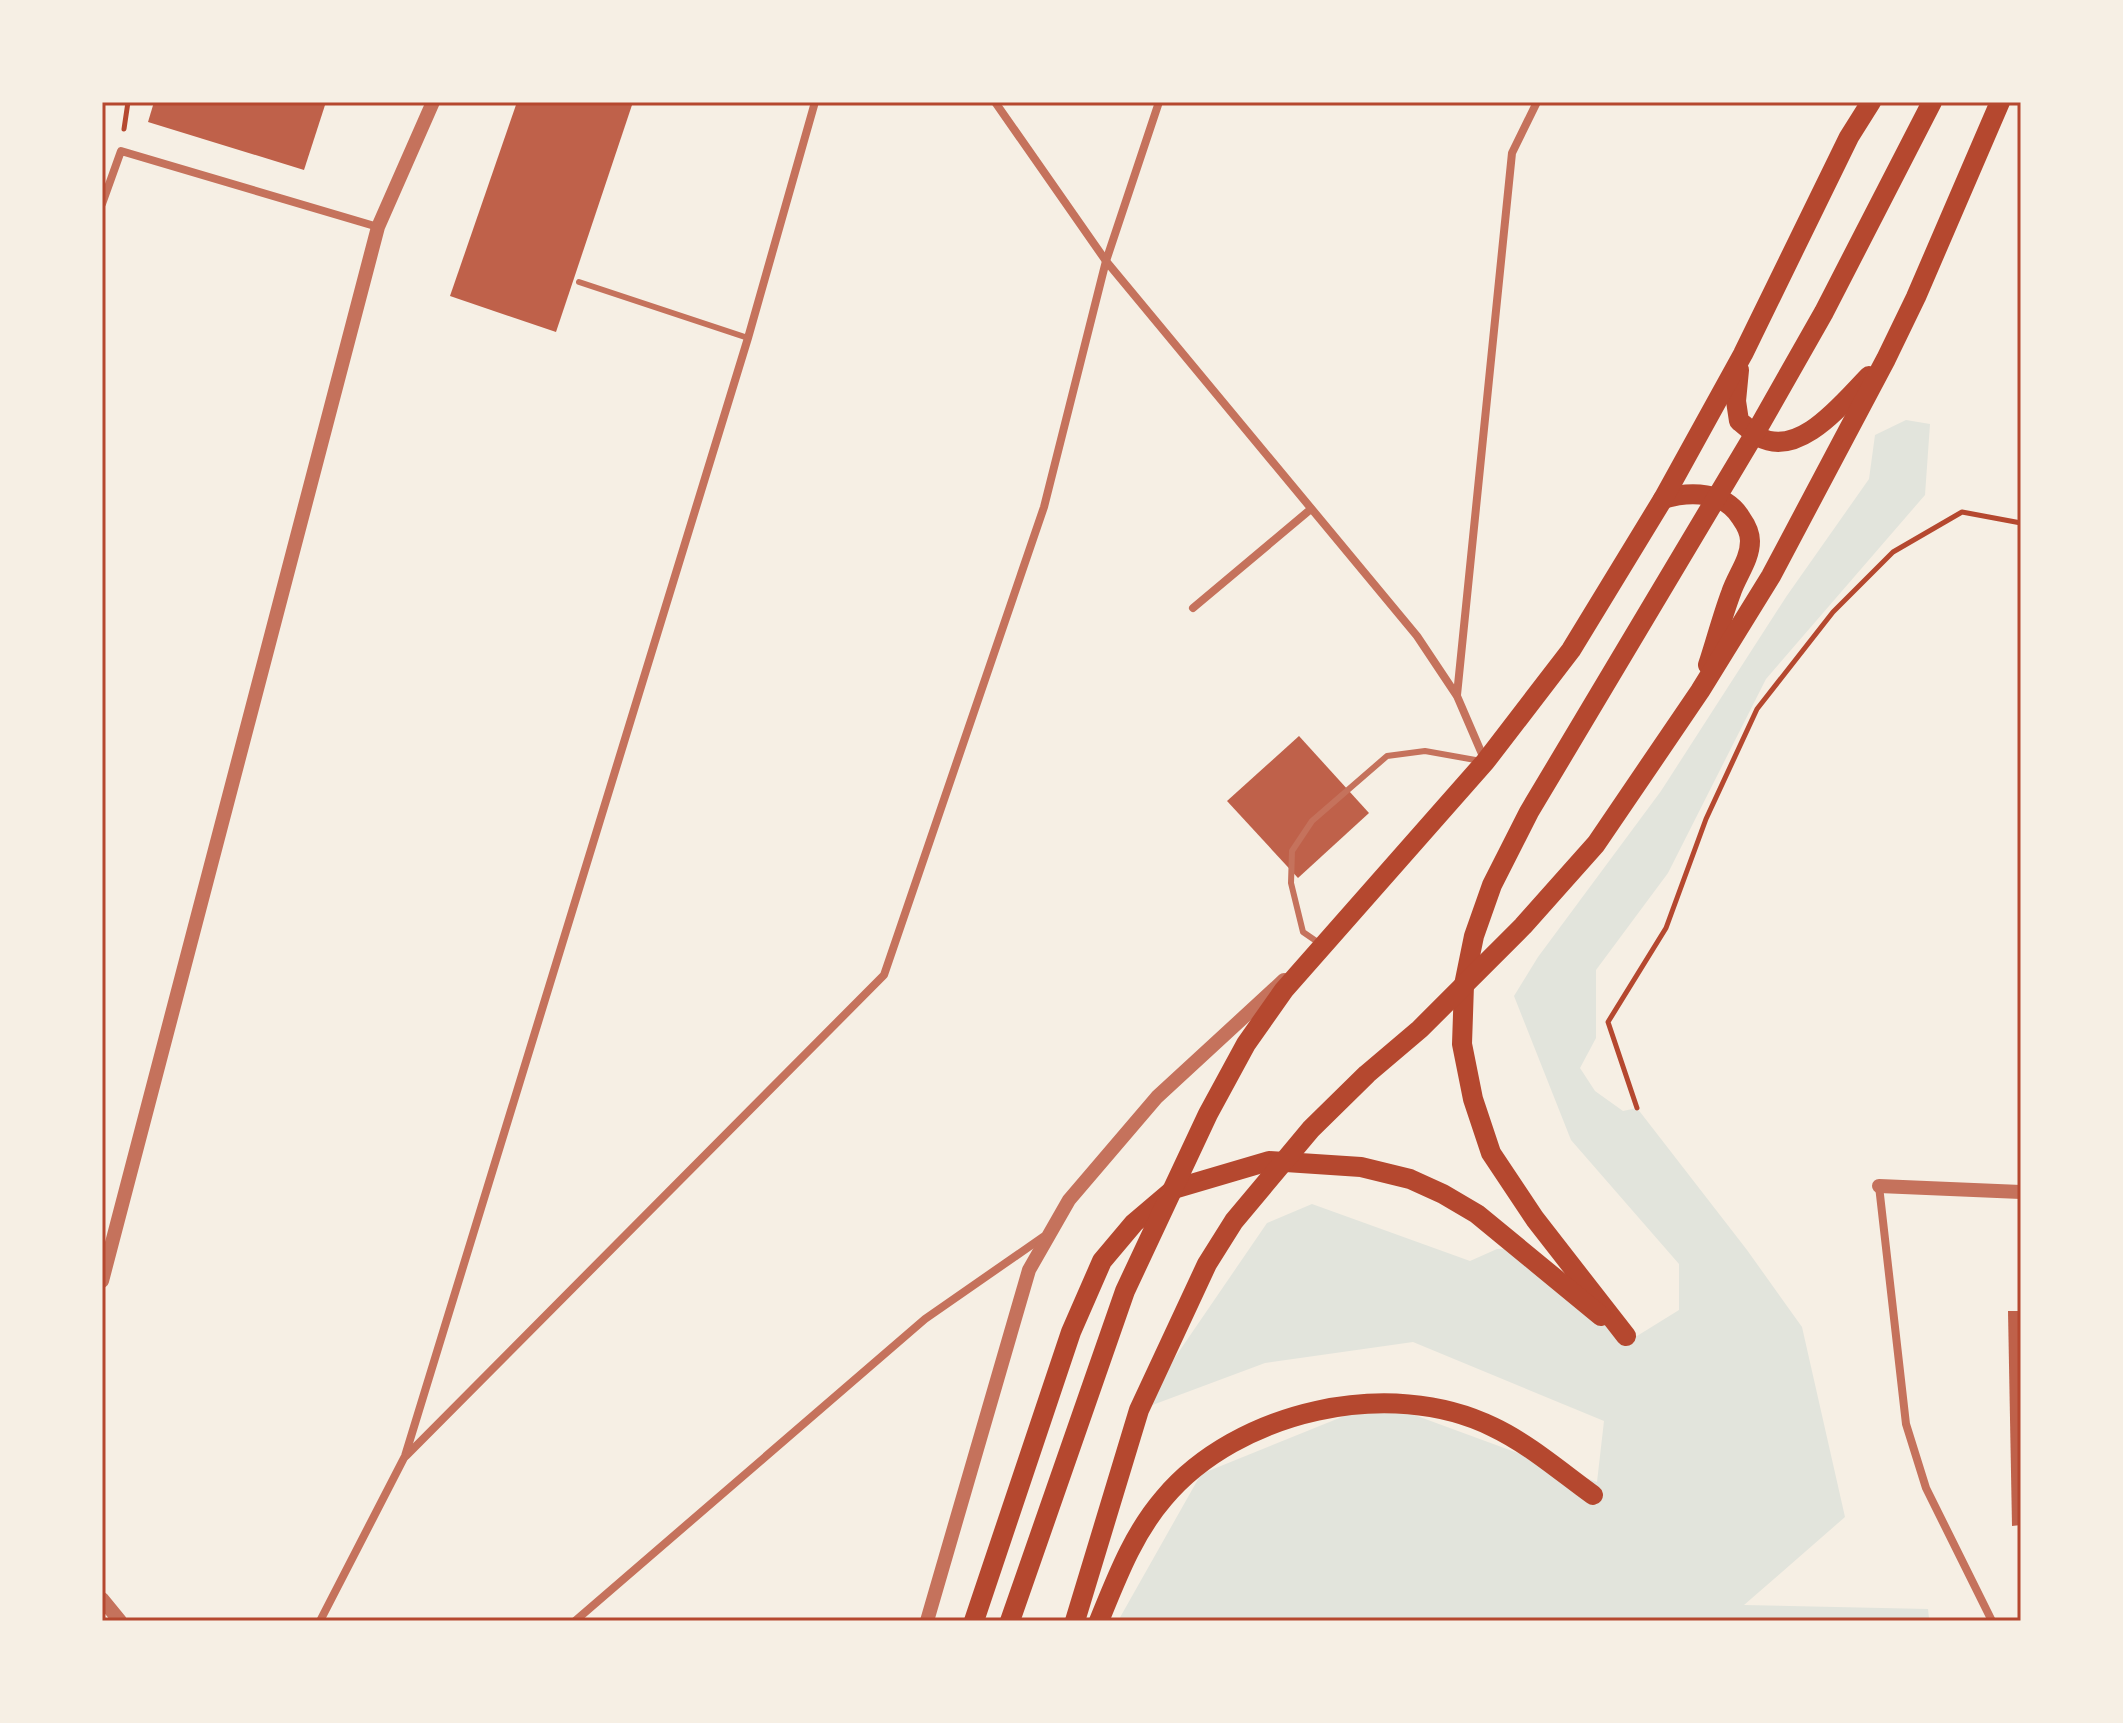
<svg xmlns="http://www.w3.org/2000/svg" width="2123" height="1723" font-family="'Fira Sans',sans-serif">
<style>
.green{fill:#e2e4dc}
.building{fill:#bf614a}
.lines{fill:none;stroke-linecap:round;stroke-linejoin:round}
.path{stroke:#b5482f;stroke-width:5}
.service{stroke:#c5725c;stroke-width:6}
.minor{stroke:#c5725c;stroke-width:8}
.tertiary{stroke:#c5725c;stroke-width:14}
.primary{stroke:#b5482f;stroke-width:20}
.neatline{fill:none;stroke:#b5482f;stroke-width:3}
</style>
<rect width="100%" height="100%" fill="#f6efe4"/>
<path class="green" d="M1906 420 1930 424 1925 495 1766 679 1668 873 1596 970V1038L1580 1068 1595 1091 1623 1111 1637 1108 1747 1250 1802 1327 1845 1517 1744 1605 1928 1609 1929 1618H1884L1881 1621H1118L1201 1474 1379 1402 1597 1482 1604 1421 1413 1342 1265 1363 1139 1410 1267 1223 1312 1204 1470 1261 1497 1249 1529 1248 1637 1336 1679 1310V1264L1571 1140 1514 996 1538 957 1661 791 1786 597 1869 479 1875 435Z"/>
<g class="building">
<path d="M154 102H326L304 170 148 122Z"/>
<path d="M517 102H633L556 332 450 296Z"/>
<path d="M1299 736 1369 813 1298 878 1227 801Z"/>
<path d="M2008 1311H2021V1525L2012 1526Z"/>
</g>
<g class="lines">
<g class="path">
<path d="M124 129 128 102"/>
<path d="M1637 1108 1608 1022 1666 928 1706 819 1757 709 1833 612 1893 552 1962 512 2021 523"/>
</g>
<g class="service">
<path d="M579 282 748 338"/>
<path d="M1319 943 1303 932 1291 883 1292 851 1312 821 1387 756 1425 751 1481 761"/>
</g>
<g class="minor">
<path d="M995 102 1106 261 1417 636 1457 696 1485 761"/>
<path d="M102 204 121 151 378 227"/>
<path d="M1193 608 1311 509"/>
<path d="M1457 695 1512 153 1537 102"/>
<path d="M1879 1186 1906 1424 1926 1488 1992 1621"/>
<path d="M406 1456 884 975 1044 507 1106 261 1159 102"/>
<path d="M320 1621 405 1456 748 338 815 102"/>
<path d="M575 1621 925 1319 1043 1237"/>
</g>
<g class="tertiary">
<path d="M1879 1186 2021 1192"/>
<path d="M102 1281 378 227 433 102"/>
<path d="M102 1599 120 1621"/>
<path d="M927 1621 1029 1270 1069 1200 1157 1097 1284 980"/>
</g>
<g class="primary">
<path d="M1739 370 1736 401 1739 421C1746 426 1752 433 1759 437 1800 459 1844 401 1869 376"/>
<path d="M1663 499C1690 491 1725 491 1741 518 1746 525 1750 532 1750 541 1750 560 1737 575 1731 593 1722 617 1716 641 1708 665"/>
<path d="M1626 1336 1535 1219 1491 1153 1473 1099 1462 1044 1464 985 1474 936 1492 885 1529 812 1761 423 1824 312 1932 102"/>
<path d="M974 1621 1071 1332 1102 1261 1134 1223 1174 1189 1269 1161 1361 1167 1410 1179 1443 1194 1477 1214 1601 1316"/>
<path d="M1010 1621 1125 1291 1208 1114 1246 1044 1284 990 1485 762 1571 650 1663 499 1743 354 1849 137 1871 102"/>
<path d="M1075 1621 1139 1410 1207 1264 1234 1221 1311 1129 1367 1074 1420 1029 1523 926 1596 844 1700 691 1771 576 1886 359 1916 297 2000 102"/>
<path d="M1099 1621C1117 1577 1133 1534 1164 1498 1237 1411 1390 1376 1493 1427 1529 1444 1561 1472 1593 1495"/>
</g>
</g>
<rect width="2123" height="1723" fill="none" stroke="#f6efe4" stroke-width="208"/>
<rect x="104" y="104" width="1915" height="1515" class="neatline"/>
</svg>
